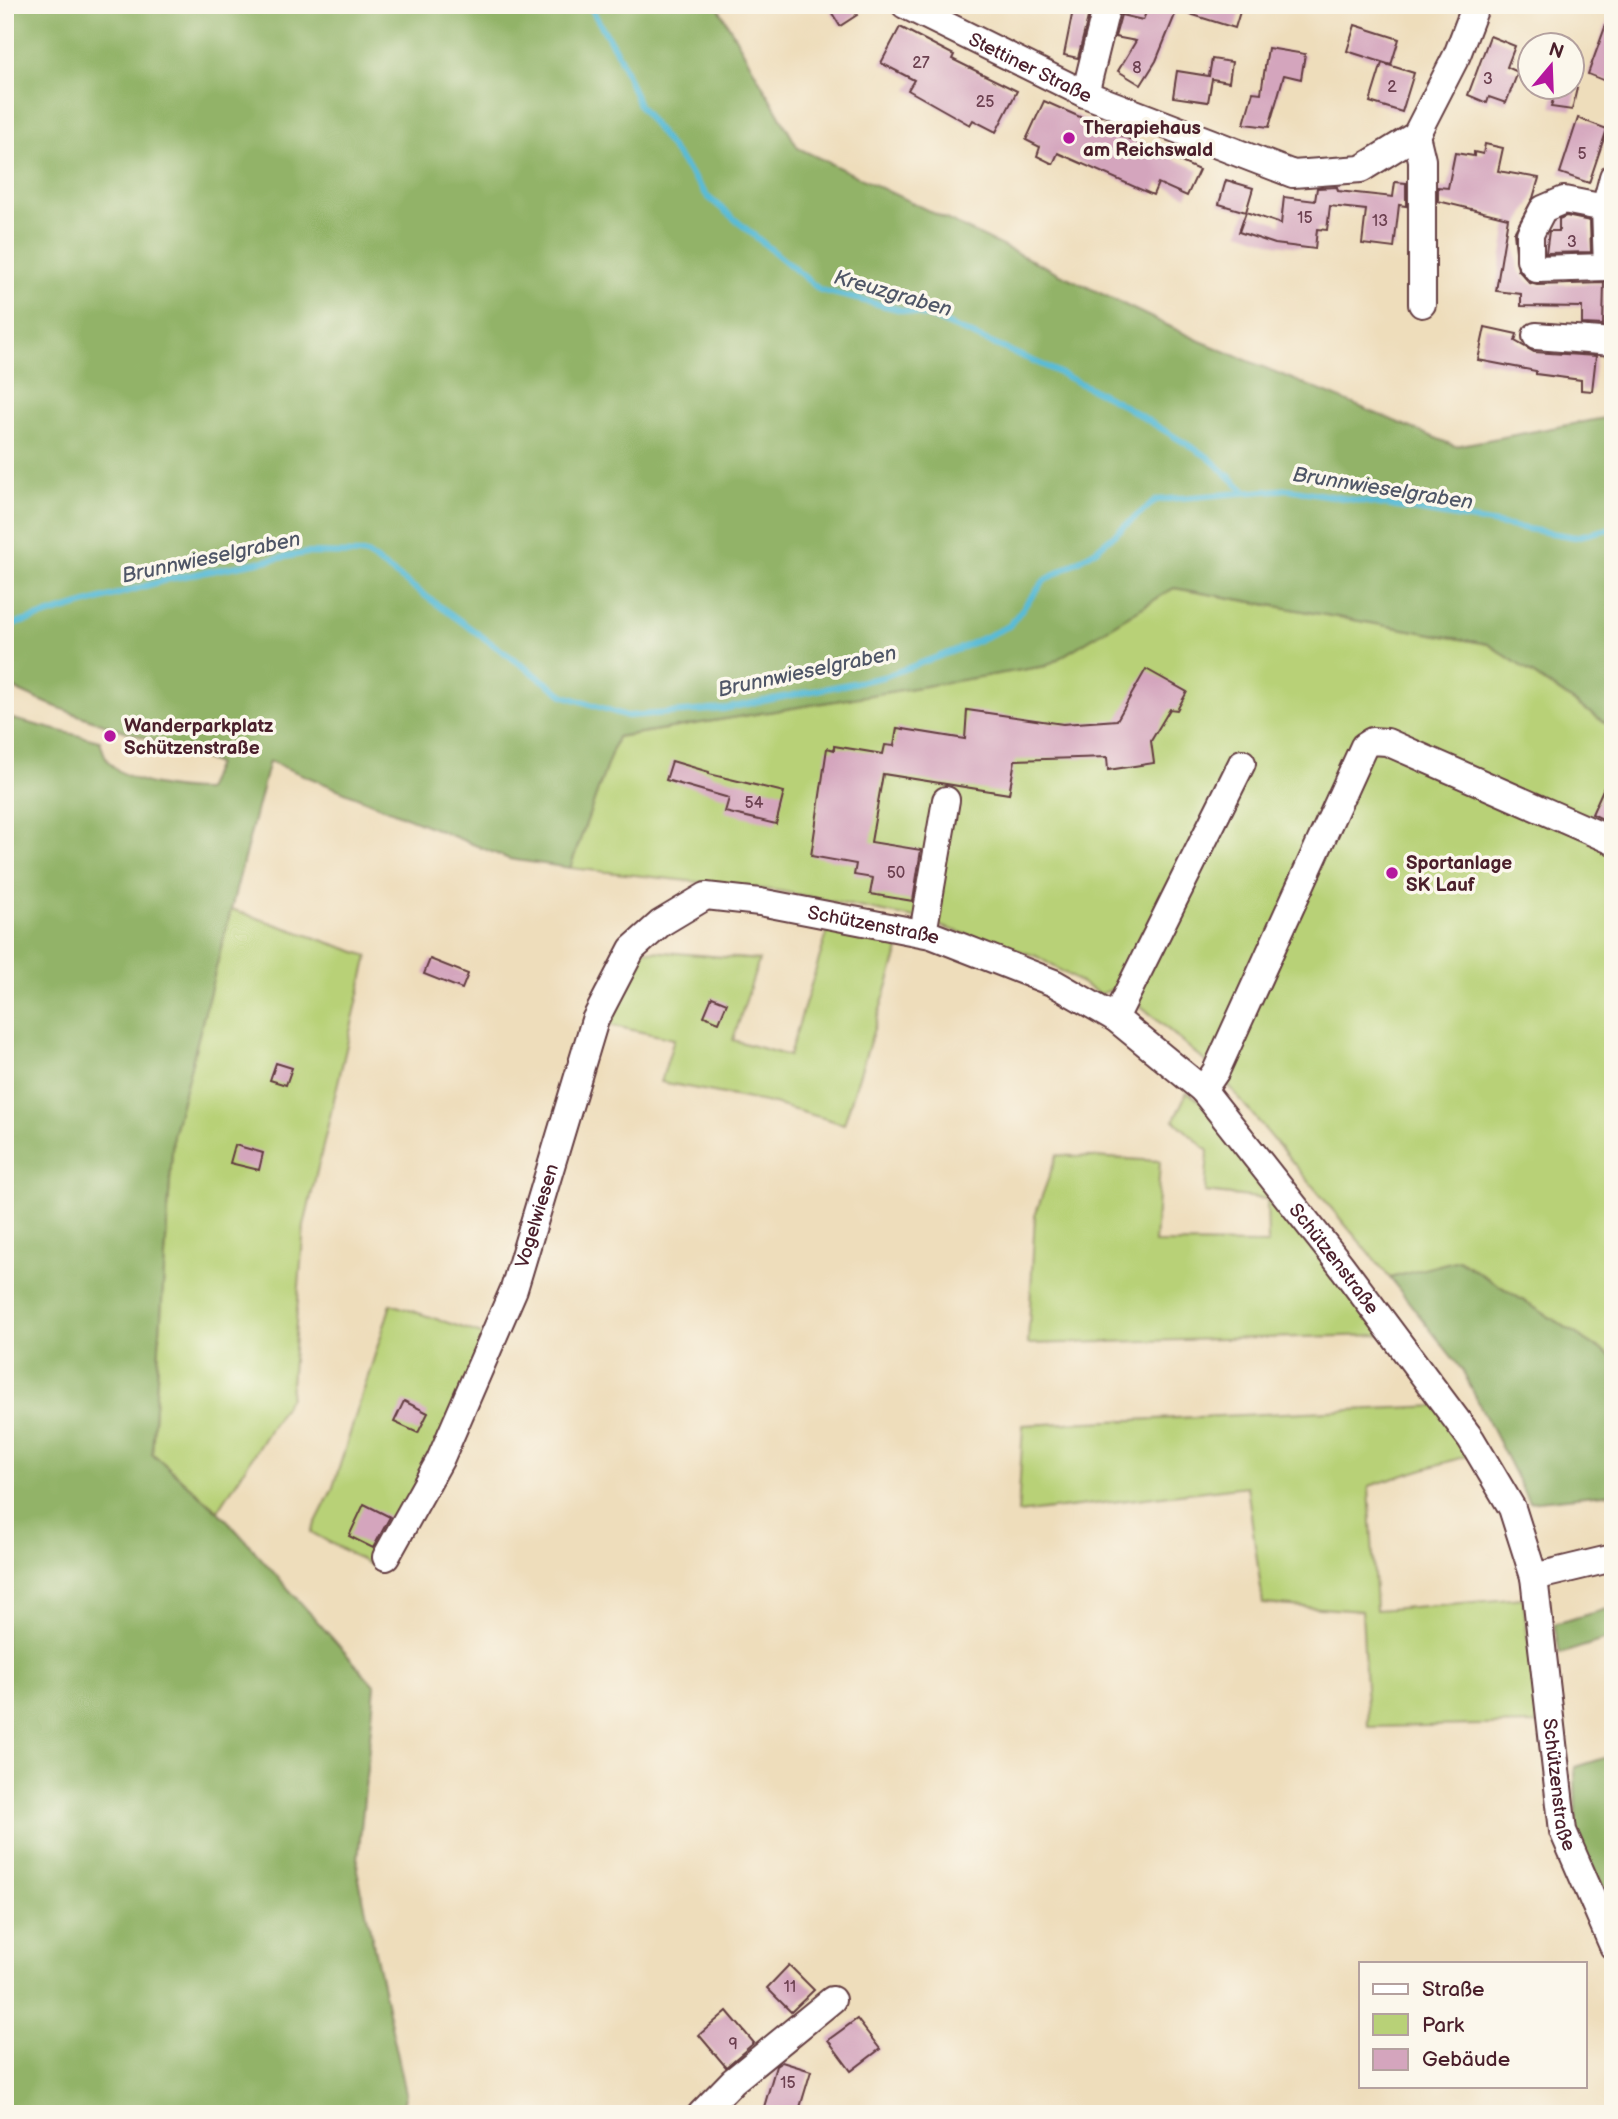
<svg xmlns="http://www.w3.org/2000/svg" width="1618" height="2119" font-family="'Balsamiq Sans',sans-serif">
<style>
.green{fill:#b8d177;stroke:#817851;stroke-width:2}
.forest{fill:#92b368;stroke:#6e694a;stroke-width:2}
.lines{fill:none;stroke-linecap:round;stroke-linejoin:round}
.stream{stroke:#58bbd7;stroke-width:6}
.building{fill:#d4a5bd}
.minor-casing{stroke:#633c41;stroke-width:30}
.minor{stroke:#fff;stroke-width:26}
.poi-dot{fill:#b5179e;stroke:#fbf7ec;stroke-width:2.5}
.labels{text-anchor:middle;stroke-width:7;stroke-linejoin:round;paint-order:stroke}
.number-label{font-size:16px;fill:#6c4050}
.street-label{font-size:19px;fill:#4a1f2b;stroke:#fbf7ec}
.poi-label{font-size:19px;font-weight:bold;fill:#4a1f2b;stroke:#fbf7ec;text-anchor:start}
.water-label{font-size:21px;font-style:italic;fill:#4f5667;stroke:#fbf7ec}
</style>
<rect width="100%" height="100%" fill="#fbf7ec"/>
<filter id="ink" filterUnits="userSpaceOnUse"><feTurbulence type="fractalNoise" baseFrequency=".0143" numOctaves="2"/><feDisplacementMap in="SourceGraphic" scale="14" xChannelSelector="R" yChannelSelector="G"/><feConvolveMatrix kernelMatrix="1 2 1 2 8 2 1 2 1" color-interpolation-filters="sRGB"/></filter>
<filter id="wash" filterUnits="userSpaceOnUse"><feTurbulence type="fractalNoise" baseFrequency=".00686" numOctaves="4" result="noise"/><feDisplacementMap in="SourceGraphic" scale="28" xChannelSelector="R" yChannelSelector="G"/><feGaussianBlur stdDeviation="1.57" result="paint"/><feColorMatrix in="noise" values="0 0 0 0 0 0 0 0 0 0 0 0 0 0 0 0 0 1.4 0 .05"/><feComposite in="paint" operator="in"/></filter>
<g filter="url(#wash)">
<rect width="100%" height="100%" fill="#edb"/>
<g class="green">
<path d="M1174 588 1488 644 1613 728V1357L1459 1260 1390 1278 1216 1071 1119 987 1100 994 1036 956 914 918 780 891 570 868 617 737 1046 666Z"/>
<path d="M231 909 368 956 304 1226 290 1397 218 1511 152 1453 173 1136Z"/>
<path d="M828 930 902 940 844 1124 770 1103 661 1082 674 1039 600 1023 640 950 759 960 733 1040 789 1056Z"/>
<path d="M1187 1092 1200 1101 1383 1335 1028 1344 1035 1215 1057 1155 1160 1161 1155 1243 1268 1244 1267 1199 1205 1192 1208 1151 1174 1120Z"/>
<path d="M391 1304 485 1335 435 1456 374 1567 311 1532 332 1490Z"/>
<path d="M1438 1406 1473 1454 1369 1486 1376 1610 1523 1598 1538 1724 1368 1727 1362 1611 1263 1604 1247 1486 1018 1513 1023 1425Z"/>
</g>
<g class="forest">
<path d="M5 5H717L798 148 1200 341 1455 446 1610 417 1613 414V728L1488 644 1174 588 1046 666 617 737 570 868 509 859 269 761 173 1136 152 1453 227 1520 375 1686 357 1870 406 2093 401 2114H5V717L100 741C102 747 104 756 108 761 127 785 178 790 206 790L217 764C147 735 73 719 5 684Z"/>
<path d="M1458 1260 1613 1357V1493L1529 1502 1462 1370 1390 1278Z"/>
<path d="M1613 1607V1637L1560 1654 1554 1624Z"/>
<path d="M1613 1755V1894L1608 1895 1576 1840 1575 1767Z"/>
</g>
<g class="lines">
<g class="stream">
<path d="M589 5 619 56 639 105 708 197 820 290 930 317 1045 366 1116 401 1208 457 1244 490"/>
<path d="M5 627 169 579 306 553 367 554 565 696 627 716 723 709 883 677 959 649 1009 626 1044 581 1096 550 1156 500 1289 489 1575 537 1613 528"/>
</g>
</g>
<g id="blocks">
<g class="building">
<path d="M827 5H850L857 15 840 26Z"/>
<path d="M1074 5H1091L1078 58 1064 55Z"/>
<path d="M1149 5H1242L1235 28 1177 10 1156 61 1141 85 1118 71 1136 41 1115 37 1121 15 1143 20Z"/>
<path d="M1611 11 1613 12V84L1588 74Z"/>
<path d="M1355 25 1399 39 1391 65 1347 51Z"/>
<path d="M900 27 954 55 952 59 1017 91 996 132 973 120 970 125 908 90 914 80 881 63Z"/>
<path d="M1490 36 1515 46 1507 67 1518 72 1506 103 1489 97 1487 103 1468 95Z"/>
<path d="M1268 48 1305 54 1301 79 1284 75 1269 127 1244 124 1253 92 1261 93Z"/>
<path d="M1212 59 1232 62 1229 82 1212 79 1208 102 1173 97 1177 71 1209 76Z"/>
<path d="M1382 63 1414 73 1402 112 1370 102Z"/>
<path d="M1556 88H1577L1572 110 1551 107Z"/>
<path d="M1044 101 1199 170 1187 196 1158 183 1153 195 1058 153 1053 164 1037 156 1040 147 1026 140Z"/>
<path d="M1578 118 1607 129 1589 183 1560 173Z"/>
<path d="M1485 144 1503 148 1498 171 1539 178 1533 198 1514 233 1518 270 1530 283 1537 285 1604 283 1603 325 1582 324V307L1521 306V294L1496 291 1508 218 1438 201V187L1448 188 1455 153 1474 156V152L1483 154Z"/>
<path d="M1226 180 1253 188 1246 212 1219 204Z"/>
<path d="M1395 182 1406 183V206L1399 205 1394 248 1362 244 1366 210 1330 206 1327 230 1317 229 1315 249 1275 244 1239 232 1246 212 1281 224 1284 197 1315 201 1317 188 1337 187 1338 191 1393 197Z"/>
<path d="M1566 216 1590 221 1591 252 1546 253 1549 231H1559V219Z"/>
<path d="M1485 327 1517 334 1515 341 1534 352 1596 356 1592 391 1581 390V380L1536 374V371L1478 360Z"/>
<path d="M1146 669 1187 692 1177 710 1170 709 1151 741 1154 763 1108 770 1107 757 1015 760 1009 794 883 774 871 842 921 850 913 901 870 894 873 878 854 875 856 864 811 856 827 748 834 750V746L883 754 885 745 894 746 897 728 965 739 967 710 1063 724 1117 720Z"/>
<path d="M672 761 709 772V774L784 792 776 824 725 812 729 798 666 780Z"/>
<path d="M1613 767V824L1592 814Z"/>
<path d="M430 959 468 974 462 989 424 974Z"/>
<path d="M712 997 727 1003 719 1022 704 1016Z"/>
<path d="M276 1063 292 1068 286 1085 270 1080Z"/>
<path d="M235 1145 263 1153 259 1170 230 1163Z"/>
<path d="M404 1401 428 1413 418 1433 394 1422Z"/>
<path d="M364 1504 390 1517 373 1548 349 1536Z"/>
<path d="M789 1965 814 1990 791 2012 767 1988Z"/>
<path d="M727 2011 754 2043 726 2067 699 2035Z"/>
<path d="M857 2019 880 2049 851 2071 828 2040Z"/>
<path d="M782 2062 811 2071 798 2114H762L776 2066Z"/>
</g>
</g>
</g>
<g filter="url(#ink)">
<use href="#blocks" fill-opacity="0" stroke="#633c41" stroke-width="2"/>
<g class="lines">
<g class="minor-casing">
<g id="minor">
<path id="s1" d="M905 5 1085 94 1293 174 1361 169 1416 135 1457 55 1476 5"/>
<path d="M1085 94 1107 5"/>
<path d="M1416 135 1422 160V304"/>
<path d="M1605 208 1564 200 1543 209 1530 234V260L1537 269 1607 267 1605 208 1613 177"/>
<path d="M1536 336 1613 342"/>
<path d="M923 933 946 800"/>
<path d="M1115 1018 1242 763"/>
<path d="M1203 1090 1216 1071 1364 746 1372 741 1387 742 1613 841"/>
<path id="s2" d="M386 1557 440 1460 514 1289 595 1020 632 949 661 923 706 896 760 902 931 935 1054 983 1115 1018 1203 1090 1340 1264 1471 1439 1512 1508 1534 1577 1563 1831 1613 1946"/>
<path d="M1534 1577 1613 1558"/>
<path d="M701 2114 733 2081 832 2000"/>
</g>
</g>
<use href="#minor" class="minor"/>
</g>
</g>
<g class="poi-dot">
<circle cx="1069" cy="138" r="7"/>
<circle cx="110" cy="736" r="7"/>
<circle cx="1392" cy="873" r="7"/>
</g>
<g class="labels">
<g class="number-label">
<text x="921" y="68">27</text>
<text x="1137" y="73">8</text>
<text x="1488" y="84">3</text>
<text x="1392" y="92">2</text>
<text x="985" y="107">25</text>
<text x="1582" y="159">5</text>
<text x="1305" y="223">15</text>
<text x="1380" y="226">13</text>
<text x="1572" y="247">3</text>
<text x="754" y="808">54</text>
<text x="896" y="878">50</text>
<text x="790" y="1992">11</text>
<text x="733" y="2049">9</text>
<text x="788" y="2088">15</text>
</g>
<g class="street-label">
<text dy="7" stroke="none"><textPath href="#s1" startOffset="140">Stettiner Straße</textPath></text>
<text dy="7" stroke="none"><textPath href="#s2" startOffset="920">Schützenstraße</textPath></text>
<text dy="7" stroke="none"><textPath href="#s2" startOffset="374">Vogelwiesen</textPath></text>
<text dy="7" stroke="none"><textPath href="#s2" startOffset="1508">Schützenstraße</textPath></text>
<text dy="7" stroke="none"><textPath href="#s2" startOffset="2096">Schützenstraße</textPath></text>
</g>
<g class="poi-label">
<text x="1083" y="134">Therapiehaus<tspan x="1083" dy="22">am Reichswald</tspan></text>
<text x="124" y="732">Wanderparkplatz<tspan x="124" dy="22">Schützenstraße</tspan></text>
<text x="1406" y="869">Sportanlage<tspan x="1406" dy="22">SK Lauf</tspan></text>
</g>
<g class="water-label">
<text transform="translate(893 293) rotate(16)" y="7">Kreuzgraben</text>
<text transform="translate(1383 488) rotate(9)" y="7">Brunnwieselgraben</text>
<text transform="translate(211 557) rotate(-12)" y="7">Brunnwieselgraben</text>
<text transform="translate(807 671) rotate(-12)" y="7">Brunnwieselgraben</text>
</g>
</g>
<rect width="1618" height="2119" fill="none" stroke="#fbf7ec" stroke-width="28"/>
<rect x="1359" y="1962" width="228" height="126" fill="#fbf7ec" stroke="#b4a19f" stroke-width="2"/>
<rect x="1373" y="1984" width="35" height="10" fill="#ffffff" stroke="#b4a19f" stroke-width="2"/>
<text x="1422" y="1996" font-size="21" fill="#4a1f2b">Straße</text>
<rect x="1373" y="2014" width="35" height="21" fill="#b8d177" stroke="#b4a19f" stroke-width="2"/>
<text x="1422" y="2032" font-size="21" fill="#4a1f2b">Park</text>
<rect x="1373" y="2049" width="35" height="21" fill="#d4a5bd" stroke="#b4a19f" stroke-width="2"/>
<text x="1422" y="2066" font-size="21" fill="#4a1f2b">Gebäude</text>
<g transform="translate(1551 66) rotate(19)"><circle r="33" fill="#fbf7ec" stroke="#b4a19f" stroke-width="2"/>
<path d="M0-5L12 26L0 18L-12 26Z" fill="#b5179e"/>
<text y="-10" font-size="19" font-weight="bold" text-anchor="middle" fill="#4a1f2b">N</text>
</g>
</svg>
